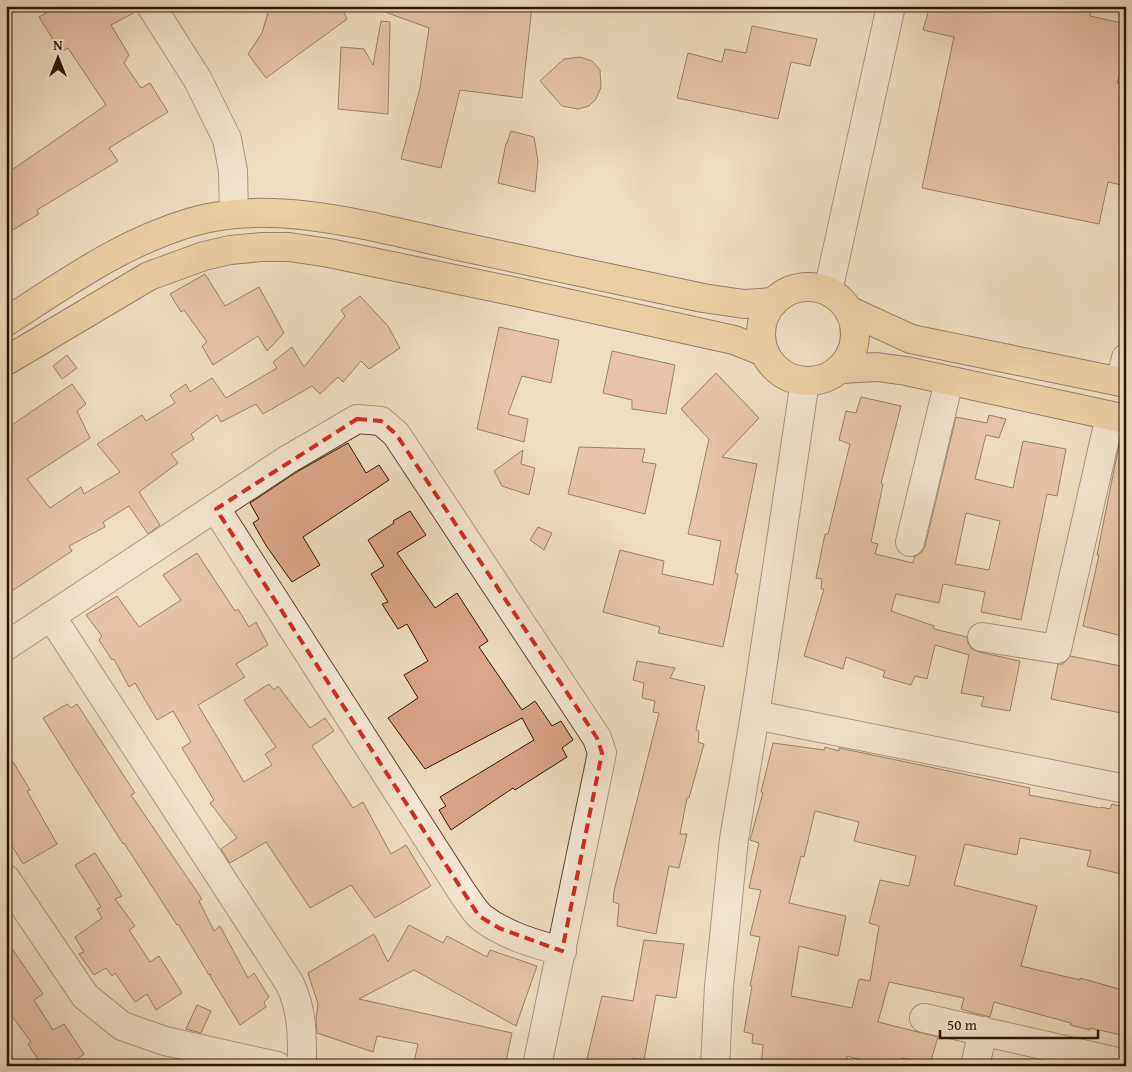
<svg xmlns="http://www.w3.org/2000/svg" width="1132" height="1072" font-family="'Gentium Book Plus',serif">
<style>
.building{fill:#dca68a;stroke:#2d1405;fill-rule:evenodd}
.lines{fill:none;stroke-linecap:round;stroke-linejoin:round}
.minor-casing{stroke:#5e4634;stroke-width:30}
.major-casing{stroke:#2d1405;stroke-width:30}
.minor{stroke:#f6e9d7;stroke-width:28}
.major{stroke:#e8be81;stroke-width:28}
.marked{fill:none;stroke:#d62828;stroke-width:4;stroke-dasharray:10 6;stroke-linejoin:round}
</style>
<rect width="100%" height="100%" fill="#f1ddc2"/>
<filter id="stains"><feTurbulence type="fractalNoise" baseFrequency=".004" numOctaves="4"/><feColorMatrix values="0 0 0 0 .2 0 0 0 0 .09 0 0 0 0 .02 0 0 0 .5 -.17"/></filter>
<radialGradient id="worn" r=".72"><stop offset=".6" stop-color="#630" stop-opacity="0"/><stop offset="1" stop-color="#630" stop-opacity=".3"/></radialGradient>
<g class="building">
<path d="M59 6H135L137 11 111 25 129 55 124 63 141 88 150 83 168 112 109 148 118 161 37 210 39 214 6 234V174L106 105 68 48 61 52 39 17Z"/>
<path d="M270 6H341L347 19 266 78 248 54 262 33Z"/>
<path d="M375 6H532L522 98 460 90 441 168 401 159 420 88 429 28 374 8Z"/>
<path d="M930 6H1091L1090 16 1126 24V52L1117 83 1126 84V186L1108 182 1099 224 922 188 954 37 923 30Z"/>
<path d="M381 21 390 22 388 114 338 109 341 47 364 49 373 65Z"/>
<path d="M752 26 817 39 810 66 791 62 778 119 677 98 688 53 722 62 725 49 746 53Z"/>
<path d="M580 57 592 61 600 70 601 87 596 99 589 106 578 109 562 106 540 81 564 59Z"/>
<path d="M511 131 534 137 538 161 535 192 498 183 506 143H507Z"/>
<path d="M205 274 225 306 259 287 284 333 267 351 258 336 213 365 202 346 207 342 184 310 181 312 170 294Z"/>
<path d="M360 296 388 326 400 348 369 369 361 361 343 382 338 377 320 394 312 386 263 414 256 404 221 422 217 415 191 434 194 439 171 454 178 463 139 492 160 525 148 534 129 506 103 522 105 527 69 546 72 551 6 595V429L72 384 86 404 77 411 90 438 27 479 50 508 81 487 84 494 120 472 97 444 142 415 146 421 175 403 170 395 186 384 190 392 212 378 226 398 277 368 273 362 292 347 304 367 345 316 341 310Z"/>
<path d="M499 327 559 340 551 383 522 376 508 414 528 419 524 442 477 429Z"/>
<path d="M612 351 675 365 666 414 632 409V400L603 393Z"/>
<path d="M67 355 77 368 62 379 53 366Z"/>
<path d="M716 373 759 418 722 457 757 464 735 573 738 574 723 647 658 633 660 627 603 612 620 550 664 561 662 574 713 585 721 541 688 534 709 439 681 409Z"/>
<path d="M861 397 901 406 881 483 883 484 871 542 878 544 875 554 913 563 914 557 922 552 925 546 956 417 987 423 989 415 1006 419 999 438 986 435 975 479 1013 488 1023 441 1066 449 1057 496 1047 494 1021 620 981 612 985 592 943 584 939 603 896 594 891 611 934 626V629L967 637 968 643 972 649 979 652 1020 661 1010 711 981 706 984 697 961 693 969 655 935 645 927 679 915 676 911 685 883 677 885 671 846 657 843 669 804 656 824 589H821L822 579 816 578 825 534H828L850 444 839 440 846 411 856 413ZM966 513 1000 521 989 570 955 564Z"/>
<path d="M348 443 366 473 379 465 389 480 303 537 320 565 292 582 267 547 253 523 259 519 250 503 295 473Z"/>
<path d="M1119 445 1126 446V637L1083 626 1099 555H1097Z"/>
<path d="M579 447 645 449 642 462 656 464 645 514 568 494Z"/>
<path d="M523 450 521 464 535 468 529 495 502 486 494 471Z"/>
<path d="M410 511 426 535 397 553 435 608 457 593 488 641 479 647 522 710 535 701 552 726 561 721 573 740 562 748 567 757 515 790 513 788 451 830 439 810 446 806 440 797 534 740 522 718 425 769 388 718 418 698 404 675 428 661 407 624 398 629 382 604 388 602 371 574 384 566 368 540 394 523 393 521Z"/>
<path d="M538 527 552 533 544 550 530 540Z"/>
<path d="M197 553 235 611 238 609 249 627 256 622 268 645 236 664 245 677 198 705 244 782 272 765 265 754 276 747 244 700 269 684 274 690 278 686 310 728 325 718 334 731 312 746 353 808 363 802 391 854 406 845 431 886 375 918 351 885 310 908 266 842 230 863 221 849 237 838 210 803 214 800 182 748 191 742 173 711 157 720 135 683 129 687 114 659 112 660 99 640 102 636 86 615 117 596 139 627 181 600 163 575Z"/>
<path d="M1070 656 1126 667V714L1051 699 1058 664H1063Z"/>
<path d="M637 661 675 668 670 678 705 686 696 730 699 731 698 742 704 744 689 798H687L680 834H687L679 868 669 866 656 934 617 926 619 904 613 902 614 891 659 713 653 712 655 701 642 698 644 683 633 680Z"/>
<path d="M67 704 71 708 77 704 135 793 131 795 202 899 199 901 214 931 220 926 248 978 254 973 269 997 264 1002 266 1007 240 1025 210 976 211 974 209 975 178 924 177 925 124 843 123 844 43 718Z"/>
<path d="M773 743 824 750 825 747 839 751V748L1030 788 1029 795 1100 808 1101 807 1110 809 1112 804 1126 808V875L1087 866 1091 851 1020 838 1017 855 965 844 954 885 1037 906 1021 966 1080 980V978L1126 991V1036L1090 1028V1030L1070 1025 1071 1023 994 1002 990 1017 974 1013 961 1009 964 998 889 982 878 1022 938 1037 930 1064 902 1058 901 1066H884L847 1056V1066H761L763 1045 752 1043 753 1034 744 1032 752 986H750L760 937 750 935 761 890 749 888 759 843 750 840 763 793 761 792ZM815 811 859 822 854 841 916 856 909 886 880 880 869 923 879 926 870 981 859 979 852 1008 791 996 799 946 838 956 846 916 789 903 801 856 804 857Z"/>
<path d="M6 750 30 790 27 791 57 844 23 864 6 836Z"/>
<path d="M95 853 122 896 115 899 135 926 129 930 150 962 159 956 182 993 156 1010 147 994 135 1002 115 973 112 976 106 968 94 975 79 954 84 952 75 937 102 918 97 909 101 907 75 865Z"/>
<path d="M409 925 443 943 447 936 487 957 490 950 537 966 516 1026 414 970 359 999 512 1033 505 1066H427L414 1062 418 1044 377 1036 373 1052 317 1033 316 1019 318 1004 308 973 374 934 388 962Z"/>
<path d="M6 940 43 994 34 1000 53 1030 64 1024 84 1054 68 1066H42L28 1044 31 1042 6 1008Z"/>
<path d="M644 940 684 944 676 998 656 995 644 1060 633 1058 632 1066H623L587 1059 602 996 633 1001Z"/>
<path d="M197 1005 211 1011 201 1033 186 1029Z"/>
</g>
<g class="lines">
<g class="minor-casing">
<g id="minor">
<path d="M151 6 198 80 227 139 233 171 234 214"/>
<path d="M828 291 891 6"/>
<path d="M1120 382 1126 358"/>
<path d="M216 509 462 892C468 900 473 910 481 917 504 935 534 944 562 951"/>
<path d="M910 542 949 381"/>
<path d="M51 616 290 984C303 1013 302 1035 302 1066"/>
<path d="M982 637 1057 649 1110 416"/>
<path d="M6 646 287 460 357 419 381 421 396 434 597 738 602 753 537 1066"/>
<path d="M755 715 805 381"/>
<path d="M6 879 85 996 122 1026 165 1041 277 1066"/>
<path d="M924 1018 1126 1064"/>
<path d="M715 1066 719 986 734 839 755 715 1126 789"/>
<path d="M975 1066 983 1031"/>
</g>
</g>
<g class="major-casing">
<g id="major">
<circle cx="808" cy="334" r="47"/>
<path d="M850 311 911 339 1126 383"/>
<path d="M6 322C66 283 123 242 192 222 276 197 379 229 463 247 543 264 623 281 703 298L744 304 774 302"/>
<path d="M6 361 149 276 204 256 230 250 262 247H289L329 253 512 291 734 340 764 352"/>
<path d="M841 369 877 367 906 371 1126 419"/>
</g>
</g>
<use href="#minor" class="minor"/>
<use href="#major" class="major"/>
</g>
<path d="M0 0H1132V1072H0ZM357 419 381 421 396 434 597 738 602 753 562 951 499 928 479 916 216 509Z" fill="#f1ddc2" fill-opacity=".55" fill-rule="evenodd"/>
<path class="marked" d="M357 419 381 421 396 434 597 738 602 753 562 951 499 928 479 916 216 509Z"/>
<rect width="1132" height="1072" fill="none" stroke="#f1ddc2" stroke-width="25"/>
<rect x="8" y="8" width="1117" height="1057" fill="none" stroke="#2d1405" stroke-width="2.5"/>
<rect x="12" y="12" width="1107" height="1047" fill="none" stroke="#2d1405"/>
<g transform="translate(58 58)" stroke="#f6e9d7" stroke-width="4" paint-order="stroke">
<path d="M0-4L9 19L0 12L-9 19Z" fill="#2d1405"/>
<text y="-8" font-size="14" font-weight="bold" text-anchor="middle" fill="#2d1405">N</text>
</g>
<path d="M940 1030v8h158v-8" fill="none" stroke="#2d1405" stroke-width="2.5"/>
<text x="947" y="1030" font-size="15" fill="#2d1405" stroke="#f6e9d7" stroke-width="4" paint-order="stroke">50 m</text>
<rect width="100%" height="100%" filter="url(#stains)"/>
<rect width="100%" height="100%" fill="url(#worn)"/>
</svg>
